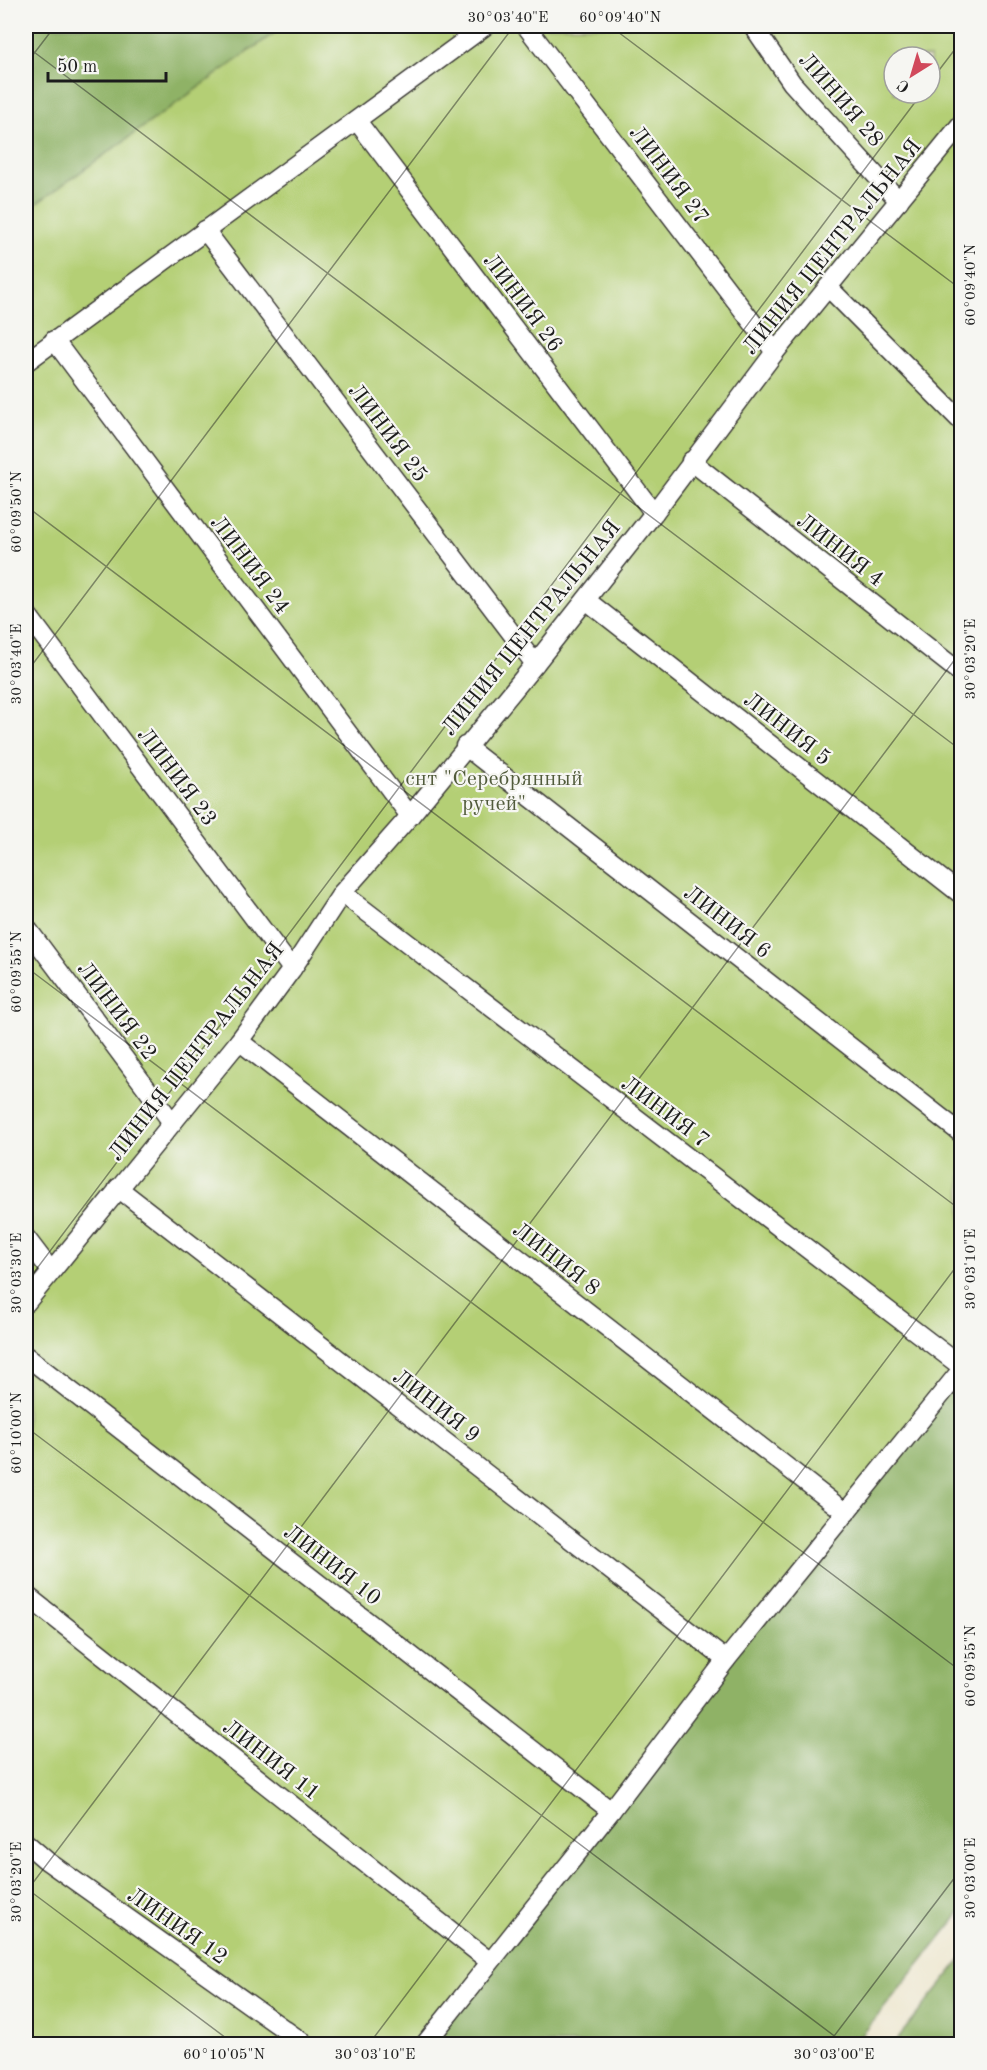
<svg xmlns="http://www.w3.org/2000/svg" width="987" height="2070" font-family="'Old Standard TT',serif">
<style>
.green{fill:#b4cf75;stroke:#687648;stroke-width:1.5;fill-rule:evenodd}
.forest{fill:#8fb266;stroke:#566741;stroke-width:1.5}
.lines{fill:none;stroke-linecap:round;stroke-linejoin:round}
.street-casing{stroke:#3c3a37;stroke-width:21}
.street{stroke:#fff;stroke-width:18}
.ticks{fill:none;stroke:#1c1c1c;stroke-width:1.5;stroke-opacity:0.45}
.labels{text-anchor:middle;stroke-width:4.5;stroke-linejoin:round;paint-order:stroke}
.street-label{font-size:22px;fill:#1c1c1c;stroke:#f6f6f2}
.park-label{font-size:22px;fill:#515b3b;stroke:#f6f6f2}
.neatline{fill:none;stroke:#1c1c1c;stroke-width:2}
.ticks-label{font-size:15px;text-anchor:middle;fill:#1c1c1c}
</style>
<rect width="100%" height="100%" fill="#f6f6f2"/>
<filter id="ink" filterUnits="userSpaceOnUse"><feTurbulence type="fractalNoise" baseFrequency=".0167" numOctaves="2"/><feDisplacementMap in="SourceGraphic" scale="12" xChannelSelector="R" yChannelSelector="G"/><feConvolveMatrix kernelMatrix="1 2 1 2 8 2 1 2 1" color-interpolation-filters="sRGB"/></filter>
<filter id="wash" filterUnits="userSpaceOnUse"><feTurbulence type="fractalNoise" baseFrequency=".008" numOctaves="4" result="noise"/><feDisplacementMap in="SourceGraphic" scale="24" xChannelSelector="R" yChannelSelector="G"/><feGaussianBlur stdDeviation="1.35" result="paint"/><feColorMatrix in="noise" values="0 0 0 0 0 0 0 0 0 0 0 0 0 0 0 0 0 1.4 0 .05"/><feComposite in="paint" operator="in"/></filter>
<g filter="url(#wash)">
<rect width="100%" height="100%" fill="#eee7cf"/>
<path class="green" d="M284 26H961V1369L425 2044H26V211ZM894 57H930V93H894Z"/>
<g class="forest">
<path d="M26 26H284L26 211Z"/>
<path d="M961 1369 962 1911 855 2044H425Z"/>
<path d="M961 1960V2044H893Z"/>
</g>
</g>
<g filter="url(#ink)">
<g class="lines">
<g class="street-casing">
<g id="street">
<path d="M526 26 775 352"/>
<path d="M753 26 792 83 899 201"/>
<path d="M357 121 654 513"/>
<path d="M205 230 535 664"/>
<path d="M828 287 962 422"/>
<path d="M54 340 410 816"/>
<path d="M26 362 485 26"/>
<path d="M691 461 962 674"/>
<path d="M586 600 962 895"/>
<path d="M26 613 292 969"/>
<path d="M465 746 962 1134"/>
<path d="M342 893 962 1367"/>
<path d="M26 927 171 1121"/>
<path d="M239 1041 846 1513"/>
<path d="M118 1188 726 1660"/>
<path d="M26 1238 51 1271"/>
<path d="M26 1303 239 1041 292 969 342 893 410 816 535 664 654 513 775 352 962 123"/>
<path d="M26 1356 611 1811"/>
<path d="M26 1595 489 1961"/>
<path d="M26 1843 47 1861 305 2044"/>
<path d="M425 2044 611 1811 726 1660 962 1369"/>
</g>
</g>
<use href="#street" class="street"/>
</g>
</g>
<path class="ticks" d="M610 26 962 290M26 46 962 751M26 64 55 26M930 82 962 40M26 506 962 1211M26 673 514 26M26 967 962 1672M26 1283 922 93M26 1427 845 2044M26 1888 234 2044M26 1892 962 650M369 2044 962 1259M828 2044 962 1868"/>
<g class="labels">
<g class="street-label">
<text transform="translate(842 99) rotate(49)" y="8">ЛИНИЯ 28</text>
<text transform="translate(670 174) rotate(53)" y="8">ЛИНИЯ 27</text>
<text transform="translate(831 246) rotate(-51)" y="8">ЛИНИЯ ЦЕНТРАЛЬНАЯ</text>
<text transform="translate(524 302) rotate(53)" y="8">ЛИНИЯ 26</text>
<text transform="translate(389 432) rotate(53)" y="8">ЛИНИЯ 25</text>
<text transform="translate(841 549) rotate(38)" y="8">ЛИНИЯ 4</text>
<text transform="translate(251 564) rotate(53)" y="8">ЛИНИЯ 24</text>
<text transform="translate(530 627) rotate(-51)" y="8">ЛИНИЯ ЦЕНТРАЛЬНАЯ</text>
<text transform="translate(788 728) rotate(38)" y="8">ЛИНИЯ 5</text>
<text transform="translate(178 776) rotate(53)" y="8">ЛИНИЯ 23</text>
<text transform="translate(728 921) rotate(38)" y="8">ЛИНИЯ 6</text>
<text transform="translate(118 1010) rotate(53)" y="8">ЛИНИЯ 22</text>
<text transform="translate(195 1051) rotate(-52)" y="8">ЛИНИЯ ЦЕНТРАЛЬНАЯ</text>
<text transform="translate(666 1111) rotate(37)" y="8">ЛИНИЯ 7</text>
<text transform="translate(557 1258) rotate(38)" y="8">ЛИНИЯ 8</text>
<text transform="translate(437 1405) rotate(38)" y="8">ЛИНИЯ 9</text>
<text transform="translate(333 1564) rotate(38)" y="8">ЛИНИЯ 10</text>
<text transform="translate(272 1759) rotate(38)" y="8">ЛИНИЯ 11</text>
<text transform="translate(178 1925) rotate(35)" y="8">ЛИНИЯ 12</text>
</g>
<g class="park-label">
<text x="494" y="785">снт "Серебрянный<tspan x="494" dy="25">ручей"</tspan></text>
</g>
</g>
<rect width="987" height="2070" fill="none" stroke="#f6f6f2" stroke-width="66"/>
<g transform="translate(912 75) rotate(217)"><circle r="28" fill="#f6f6f2" stroke="#9f9f9c" stroke-width="1.5"/>
<path d="M0-4.5L10 22L0 15L-10 22Z" fill="#d1495b"/>
<text y="-9" font-size="16" font-weight="bold" text-anchor="middle" fill="#1c1c1c">С</text>
</g>
<path d="M48 72v9h118v-9" fill="none" stroke="#1c1c1c" stroke-width="3"/>
<text x="57" y="72" font-size="18" fill="#1c1c1c" stroke="#f6f6f2" stroke-width="4.5" paint-order="stroke">50 m</text>
<rect x="33" y="33" width="921" height="2004" class="neatline"/>
<g class="ticks-label">
<text x="508" y="22">30°03'40"E</text>
<text x="620" y="22">60°09'40"N</text>
<text transform="translate(970 285) rotate(-90)" y="5">60°09'40"N</text>
<text transform="translate(16 512) rotate(-90)" y="5">60°09'50"N</text>
<text transform="translate(970 659) rotate(-90)" y="5">30°03'20"E</text>
<text transform="translate(16 664) rotate(-90)" y="5">30°03'40"E</text>
<text transform="translate(16 972) rotate(-90)" y="5">60°09'55"N</text>
<text transform="translate(970 1269) rotate(-90)" y="5">30°03'10"E</text>
<text transform="translate(16 1273) rotate(-90)" y="5">30°03'30"E</text>
<text transform="translate(16 1433) rotate(-90)" y="5">60°10'00"N</text>
<text transform="translate(970 1666) rotate(-90)" y="5">60°09'55"N</text>
<text transform="translate(970 1878) rotate(-90)" y="5">30°03'00"E</text>
<text transform="translate(16 1882) rotate(-90)" y="5">30°03'20"E</text>
<text x="224" y="2059">60°10'05"N</text>
<text x="375" y="2059">30°03'10"E</text>
<text x="834" y="2059">30°03'00"E</text>
</g>
</svg>
